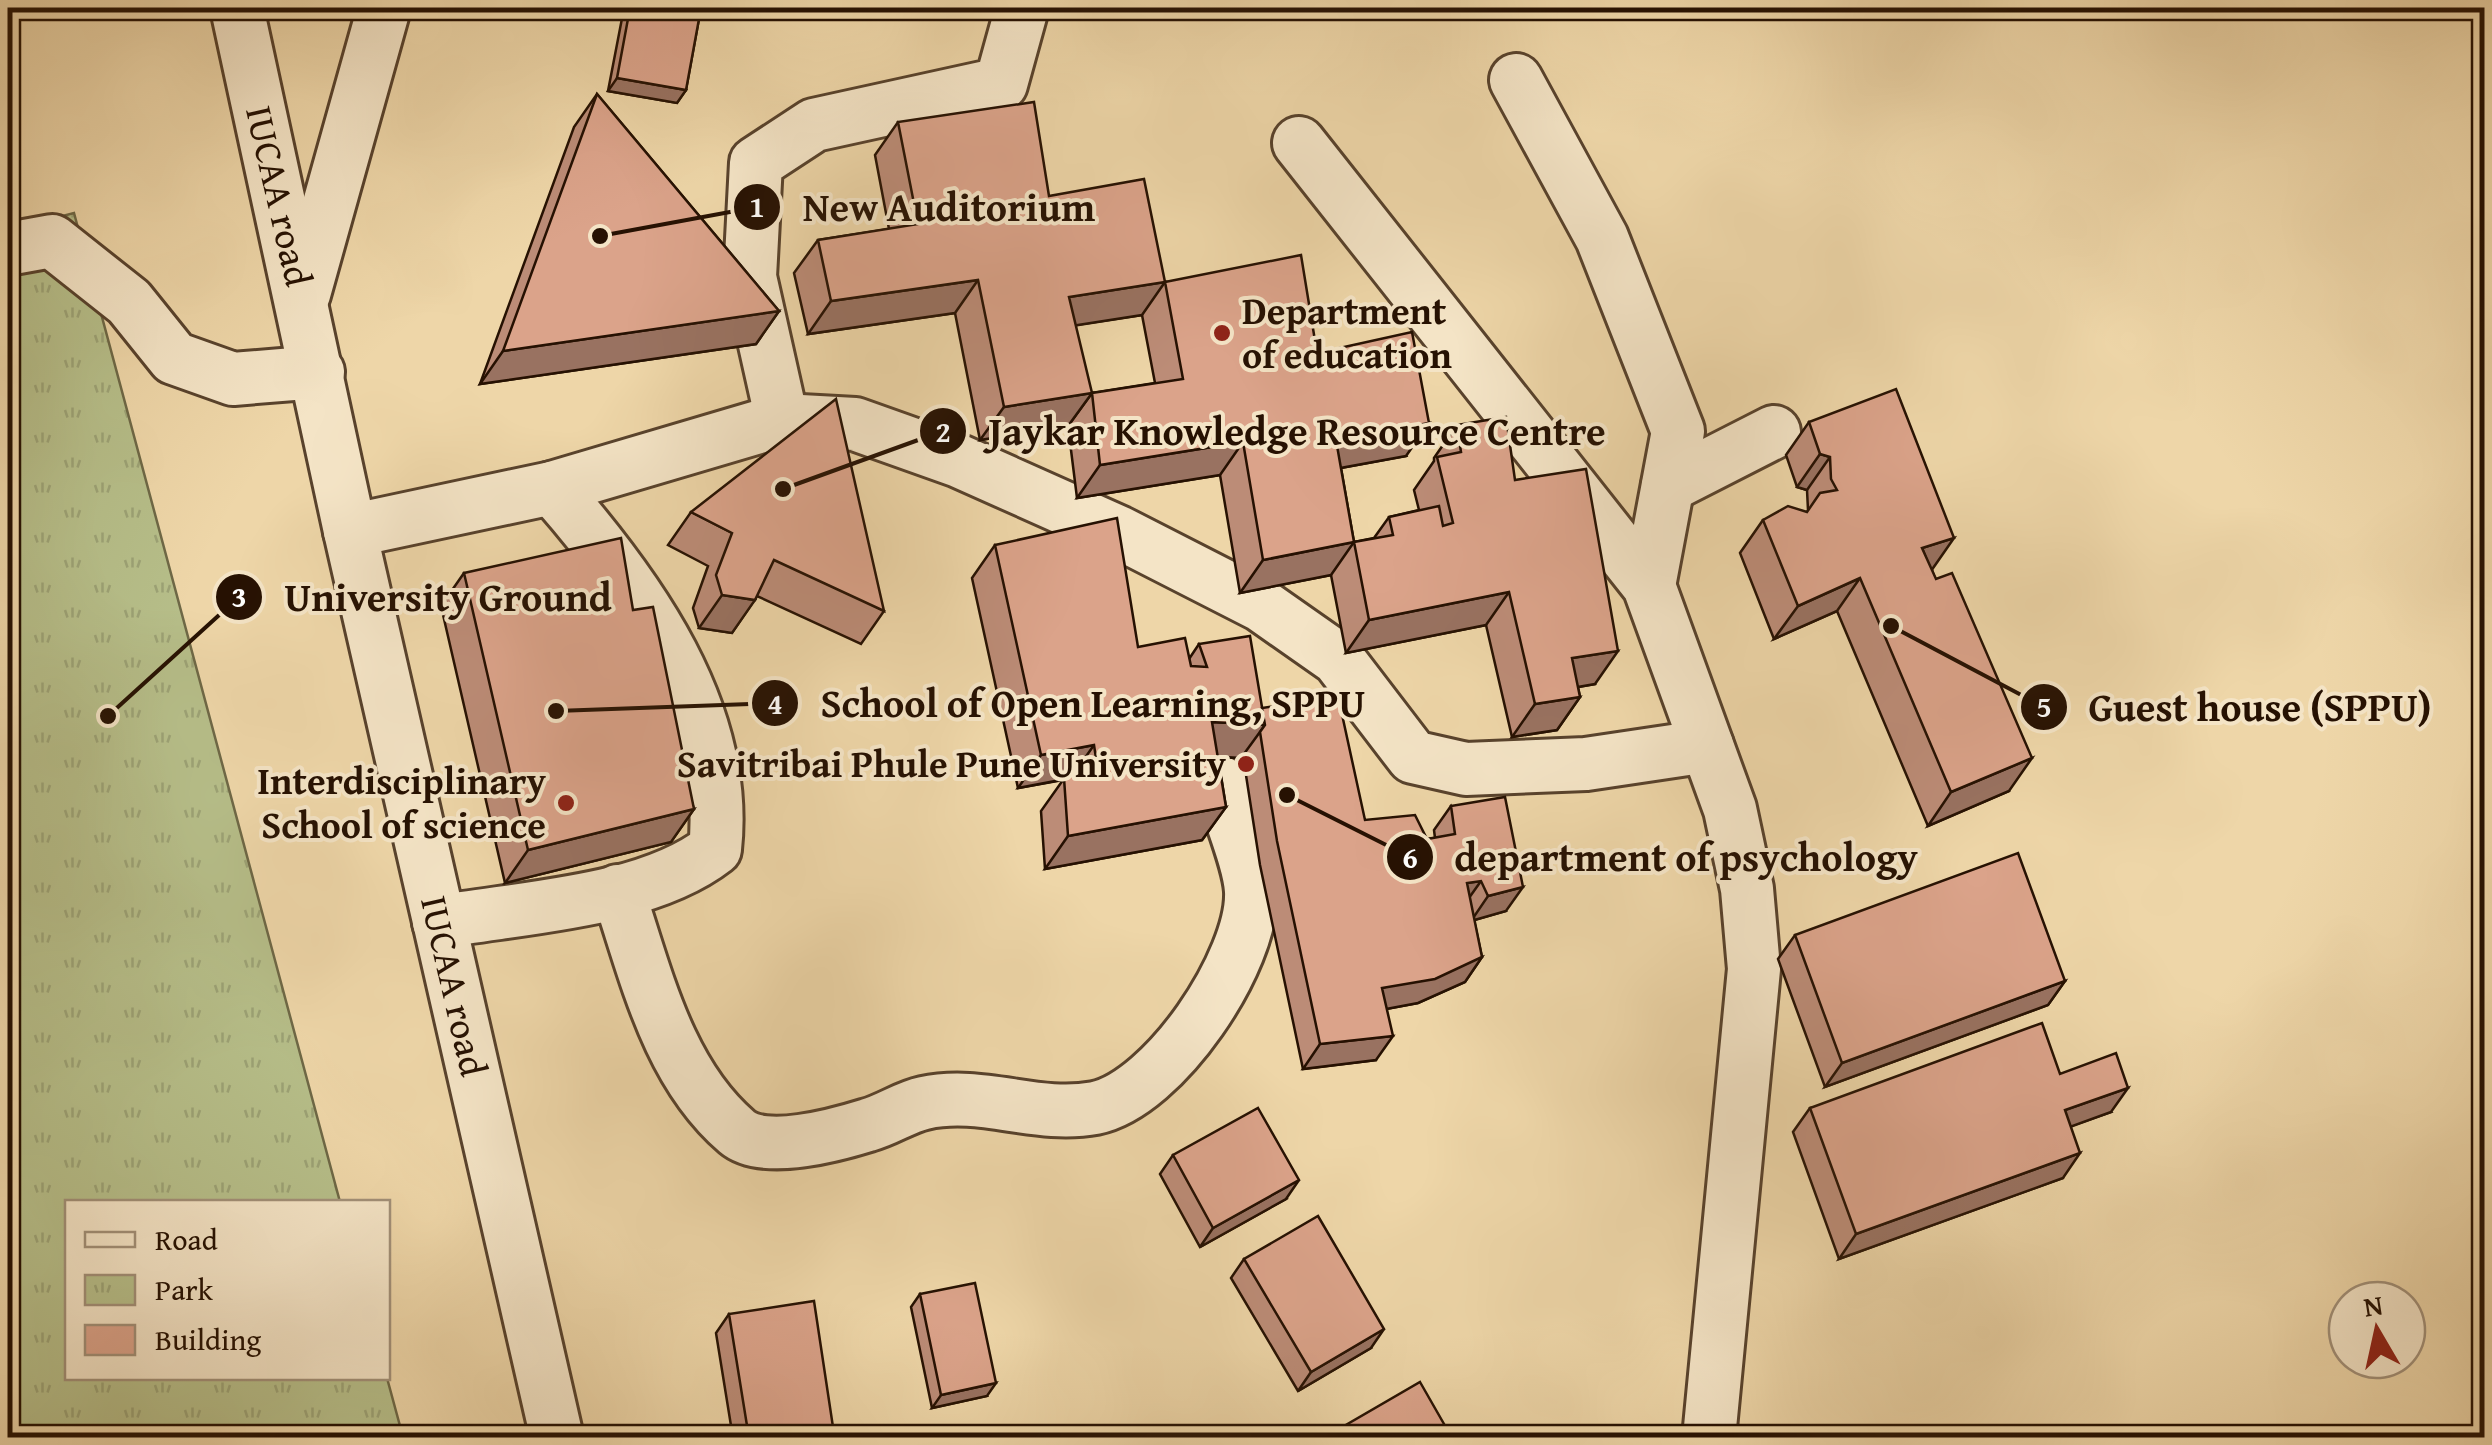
<svg xmlns="http://www.w3.org/2000/svg" width="2492" height="1445" font-family="'Gentium Book Plus',serif">
<style>
.park{fill:url(#park-tufts);stroke:#6e6846;stroke-width:2.5}
.lines{fill:none;stroke-linecap:round;stroke-linejoin:round}
.minor-casing{stroke:#58422c;stroke-width:58}
.minor{stroke:#f4e4c6;stroke-width:52}
.wall{fill:#bc8c77;stroke:#261102;stroke-width:2.5}
.shaded-wall{fill:#997261;stroke:#261102;stroke-width:2.5}
.building{fill:#dba38a;stroke:#261102;stroke-width:2.5}
.poi-dot{fill:#8f2418;stroke:#f4e4c6;stroke-width:4}
.labels{text-anchor:middle;stroke-width:8;stroke-linejoin:round;paint-order:stroke}
.street-label{font-size:38px;fill:#261102;stroke:#f4e4c6}
.poi-label{font-size:38px;font-weight:bold;fill:#261102;stroke:#f4e4c6;text-anchor:end}
.leader{fill:none;stroke:#261102;stroke-width:4}
.callout-dot{fill:#261102;stroke:#f4e4c6;stroke-width:4}
.mark-label{font-size:30px;text-anchor:middle;font-weight:bold;fill:#fff}
.callout-label{font-size:40px;text-anchor:middle;font-weight:bold;fill:#261102;stroke:#f4e4c6;stroke-width:8;stroke-linejoin:round;paint-order:stroke}
</style>
<defs>
<pattern id="park-tufts" width="24" height="20" patternUnits="userSpaceOnUse" patternTransform="scale(2.5)"><rect width="24" height="20" fill="#b6be89"/><path d="M3 7l-1-3M5 7V3M7 7l1-3M15 17l-1-3M17 17v-4M19 17l1-3" fill="none" stroke="#9ca275"/></pattern>
</defs>
<rect width="100%" height="100%" fill="#eed6a8"/>
<filter id="stains"><feTurbulence type="fractalNoise" baseFrequency=".002" numOctaves="4"/><feColorMatrix values="0 0 0 0 .2 0 0 0 0 .09 0 0 0 0 .02 0 0 0 .5 -.17"/></filter>
<radialGradient id="worn" r=".72"><stop offset=".6" stop-color="#630" stop-opacity="0"/><stop offset="1" stop-color="#630" stop-opacity=".3"/></radialGradient>
<path class="park" d="M74 213 340 1202H68V1378H387L403 1437H8V230Z"/>
<g class="lines">
<g class="minor-casing">
<g id="minor">
<path d="M237 8 350 531 557 1438"/>
<path d="M1516 80 1602 238 1678 431 1649 586"/>
<path d="M1299 143 1649 586 1730 809 1747 889 1754 969 1709 1438"/>
<path d="M8 249 52 241 129 302 174 358 233 379 318 372"/>
<path d="M304 294 384 8"/>
<path d="M782 420 750 277 756 163 814 125 1001 84 1022 8"/>
<path d="M1668 486 1774 432"/>
<path d="M350 531 552 488 782 420 855 424 959 461 1118 532 1261 605 1338 659 1413 757 1466 769 1586 764 1707 746"/>
<path d="M618 891C646 974 667 1072 737 1132 764 1155 836 1135 868 1125 887 1120 905 1107 924 1103 983 1090 1036 1119 1095 1108 1164 1094 1254 960 1251 891 1249 860 1228 814 1220 782"/>
<path d="M439 922C524 907 647 902 715 849 730 712 638 586 552 488"/>
</g>
</g>
<use href="#minor" class="minor"/>
</g>
<g class="wall">
<path d="M624 8H701L686 90 677 103 608 91Z"/>
<path d="M597 94 779 311 756 344 480 384 574 127Z"/>
<path d="M898 122 1049 196 1165 282 1317 353 1406 456 1341 468 1354 542 1374 538 1389 517 1419 510 1414 490 1434 461V458L1457 425 1515 480 1595 684 1578 687 1580 697 1557 730 1512 737 1486 625 1346 653 1331 575 1240 593 1220 475 1077 498 1068 426 1092 393 1155 383 1142 315 1076 325 1068 426 980 440 955 313 808 334 794 273 818 240 889 229 875 155Z"/>
<path d="M1809 422 1932 570 2009 791 1928 826 1837 611 1774 639 1740 553 1763 520 1807 512 1808 510 1807 490 1797 487 1786 455Z"/>
<path d="M691 512 884 611 861 644 757 596 732 633 699 628 693 608 708 566 668 545Z"/>
<path d="M995 545 1138 647 1189 659 1199 644 1262 708 1365 820 1427 839 1435 838 1434 830 1451 806 1506 911 1474 920 1482 957 1465 982 1418 1003 1386 1009 1376 1060 1303 1069 1260 865 1243 756 1241 758 1218 757 1226 807 1202 840 1045 869 1041 811 1063 780 1018 788 972 578Z"/>
<path d="M464 573 633 610 694 809 671 842 505 883 441 606Z"/>
<path d="M1795 935 2065 981 2048 1005 1825 1087 1778 959Z"/>
<path d="M2060 1074 2111 1112 2071 1126 2063 1178 1839 1259 1793 1132 1810 1108Z"/>
<path d="M1173 1155 1286 1199 1200 1247 1160 1174Z"/>
<path d="M1244 1259 1371 1348 1298 1391 1231 1278Z"/>
<path d="M920 1294 987 1396 932 1408 911 1307Z"/>
<path d="M729 1314 833 1427 826 1438H733L716 1333Z"/>
<path d="M1339 1429 1452 1438H1333Z"/>
</g>
<g class="shaded-wall">
<path d="M617 78 686 90 677 103 608 91Z"/>
<path d="M978 280 955 313 808 334 831 301Z"/>
<path d="M1165 282 1142 315 1046 330 1069 297Z"/>
<path d="M779 311 756 344 480 384 503 351Z"/>
<path d="M1092 393 1068 426 980 440 1004 407Z"/>
<path d="M1429 423 1406 456 1313 473 1336 440Z"/>
<path d="M1243 442 1220 475 1077 498 1100 465Z"/>
<path d="M1820 454 1830 457 1807 490 1797 487Z"/>
<path d="M1954 538 1931 571 1922 548Z"/>
<path d="M1354 542 1331 575 1240 593 1263 560Z"/>
<path d="M1860 578 1837 611 1774 639 1798 606Z"/>
<path d="M1509 592 1486 625 1346 653 1369 620Z"/>
<path d="M722 595 755 600 732 633 699 628Z"/>
<path d="M1618 651 1595 684 1549 692 1572 658Z"/>
<path d="M1580 697 1557 730 1512 737 1535 704Z"/>
<path d="M1212 722 1265 725 1241 758 1189 755Z"/>
<path d="M1094 745 1071 778 1018 788 1041 755Z"/>
<path d="M2032 758 2009 791 1928 826 1951 792Z"/>
<path d="M1226 807 1202 840 1045 869 1068 836Z"/>
<path d="M694 809 671 842 505 883 528 850Z"/>
<path d="M1481 881 1464 905 1467 883Z"/>
<path d="M1523 887 1506 911 1471 921 1488 896Z"/>
<path d="M1482 957 1465 982 1418 1003 1365 1013 1382 988Z"/>
<path d="M2065 981 2048 1005 1825 1087 1842 1063Z"/>
<path d="M1393 1036 1376 1060 1303 1069 1320 1044Z"/>
<path d="M2128 1088 2111 1112 2048 1135 2065 1110Z"/>
<path d="M2080 1153 2063 1178 1839 1259 1856 1234Z"/>
<path d="M1299 1180 1286 1199 1200 1247 1213 1228Z"/>
<path d="M1384 1329 1371 1348 1298 1391 1311 1372Z"/>
<path d="M996 1383 987 1396 932 1408 941 1395Z"/>
<path d="M833 1427 826 1438H765Z"/>
</g>
<g class="building">
<path d="M630 8H701L686 90 617 78Z"/>
<path d="M597 94 779 311 503 351Z"/>
<path d="M1034 102 1049 196 1144 179 1165 282 1069 297 1092 393 1004 407 978 280 831 301 818 240 918 224 898 122Z"/>
<path d="M1301 255 1317 353 1412 332 1429 423 1336 440 1354 542 1263 560 1243 442 1100 465 1092 393 1183 379 1165 282Z"/>
<path d="M1896 389 1954 538 1922 548 1936 579 1952 573 2032 758 1951 792 1860 578 1798 606 1763 520 1788 506 1807 512 1820 493 1837 490 1831 479 1830 457 1820 454 1809 422Z"/>
<path d="M836 399 884 611 774 560 755 600 722 595 716 575 732 533 691 512Z"/>
<path d="M1506 417 1515 480 1586 469 1618 651 1572 658 1580 697 1535 704 1509 592 1369 620 1354 542 1393 535 1389 517 1439 506 1443 526 1453 523 1437 457 1461 452 1457 425Z"/>
<path d="M1117 518 1138 647 1185 638 1191 666 1207 667 1199 644 1250 636 1265 725 1212 722 1226 807 1068 836 1064 778 1097 765 1094 745 1041 755 995 545Z"/>
<path d="M621 538 633 610 653 607 694 809 528 850 464 573Z"/>
<path d="M1338 696 1365 820 1415 815 1427 839 1455 834 1451 806 1505 797 1523 887 1488 896 1481 881 1467 883 1482 957 1435 979 1382 988 1393 1036 1320 1044 1277 841 1260 732 1265 725 1262 708Z"/>
<path d="M2018 853 2065 981 1842 1063 1795 935Z"/>
<path d="M2042 1023 2060 1074 2116 1053 2128 1088 2065 1110 2080 1153 1856 1234 1810 1108Z"/>
<path d="M1258 1108 1299 1180 1213 1228 1173 1155Z"/>
<path d="M1318 1216 1384 1329 1311 1372 1244 1259Z"/>
<path d="M975 1283 996 1383 941 1395 920 1294Z"/>
<path d="M814 1301 833 1427 765 1438H749L729 1314Z"/>
<path d="M1420 1382 1452 1438H1344L1339 1429Z"/>
</g>
<g class="poi-dot">
<circle cx="1222" cy="333" r="10"/>
<circle cx="1246" cy="764" r="10"/>
<circle cx="566" cy="803" r="10"/>
</g>
<g class="labels">
<g class="street-label">
<text transform="translate(279 196) rotate(77)" y="13">IUCAA road</text>
<text transform="translate(454 986) rotate(77)" y="13">IUCAA road</text>
</g>
<g class="poi-label">
<text x="1242" y="324" text-anchor="start">Department<tspan x="1242" dy="44">of education</tspan></text>
<text x="1226" y="777">Savitribai Phule Pune University</text>
<text x="546" y="794">Interdisciplinary<tspan x="546" dy="44">School of science</tspan></text>
</g>
</g>
<path class="leader" d="M600 236L757 207M783 489L943 431M108 716L239 597M556 711L775 703M1891 626L2044 707M1287 795L1410 857"/>
<g class="callout-dot">
<circle cx="600" cy="236" r="10"/>
<circle cx="783" cy="489" r="10"/>
<circle cx="108" cy="716" r="10"/>
<circle cx="556" cy="711" r="10"/>
<circle cx="1891" cy="626" r="10"/>
<circle cx="1287" cy="795" r="10"/>
<circle cx="757" cy="207" r="25"/>
<circle cx="943" cy="431" r="25"/>
<circle cx="239" cy="597" r="25"/>
<circle cx="775" cy="703" r="25"/>
<circle cx="2044" cy="707" r="25"/>
<circle cx="1410" cy="857" r="25"/>
</g>
<g class="mark-label">
<text x="757" y="217">1</text>
<text x="943" y="442">2</text>
<text x="239" y="607">3</text>
<text x="775" y="714">4</text>
<text x="2044" y="717">5</text>
<text x="1410" y="868">6</text>
</g>
<g class="callout-label">
<text x="949" y="221">New Auditorium</text>
<text x="1297" y="445">Jaykar Knowledge Resource Centre</text>
<text x="448" y="611">University Ground</text>
<text x="1093" y="717">School of Open Learning, SPPU</text>
<text x="2260" y="721">Guest house (SPPU)</text>
<text x="1686" y="871">department of psychology</text>
</g>
<rect width="2492" height="1445" fill="none" stroke="#eed6a8" stroke-width="40"/>
<rect x="10" y="10" width="2472" height="1425" fill="none" stroke="#261102" stroke-width="5"/>
<rect x="20" y="20" width="2452" height="1405" fill="none" stroke="#261102" stroke-width="2.5"/>
<rect x="65" y="1200" width="325" height="180" fill="#f4e4c6" stroke="#a29078" stroke-width="2.5"/>
<rect x="85" y="1232" width="50" height="15" fill="#f4e4c6" stroke="#a29078" stroke-width="2.5"/>
<text x="155" y="1250" font-size="30" fill="#261102">Road</text>
<rect x="85" y="1275" width="50" height="30" fill="url(#park-tufts)" stroke="#a29078" stroke-width="2.5"/>
<text x="155" y="1300" font-size="30" fill="#261102">Park</text>
<rect x="85" y="1325" width="50" height="30" fill="#dba38a" stroke="#a29078" stroke-width="2.5"/>
<text x="155" y="1350" font-size="30" fill="#261102">Building</text>
<g transform="translate(2377 1330) rotate(351)"><circle r="48" fill="#f4e4c6" stroke="#a29078" stroke-width="2.5"/>
<path d="M0-8L18 38L0 25L-18 38Z" fill="#8f2418"/>
<text y="-15" font-size="28" font-weight="bold" text-anchor="middle" fill="#261102">N</text>
</g>
<rect width="100%" height="100%" filter="url(#stains)"/>
<rect width="100%" height="100%" fill="url(#worn)"/>
</svg>
